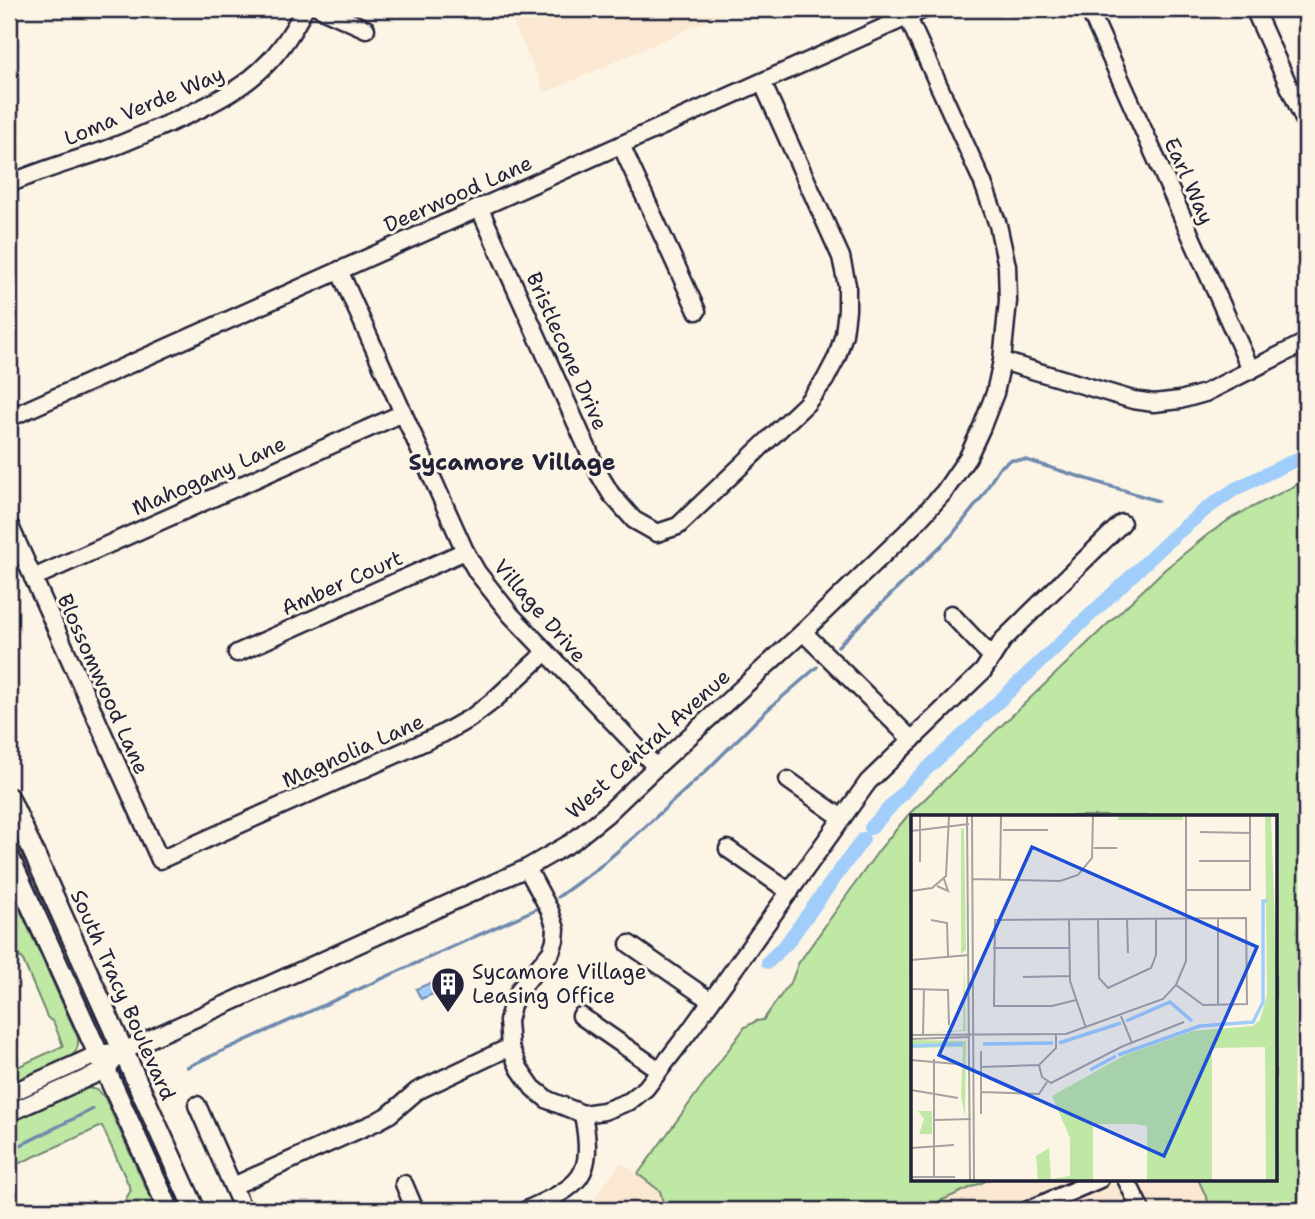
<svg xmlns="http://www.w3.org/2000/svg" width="1315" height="1219" font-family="'Shantell Sans',sans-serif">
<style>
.built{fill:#fbe8d2}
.green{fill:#bfe8a4;stroke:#708570;stroke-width:2}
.water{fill:#a0cdfa;stroke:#6e89ae;stroke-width:2}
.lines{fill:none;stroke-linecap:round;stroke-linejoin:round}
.stream{stroke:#6e89ae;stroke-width:3.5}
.canal{stroke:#a0cdfa;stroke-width:14}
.minor-casing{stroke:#22223b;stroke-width:21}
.major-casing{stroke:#22223b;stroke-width:24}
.minor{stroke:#fcf5e5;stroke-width:16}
.major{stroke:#fcf5e5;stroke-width:19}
.labels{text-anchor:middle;stroke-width:6;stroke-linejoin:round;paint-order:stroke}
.street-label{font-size:21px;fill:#22223b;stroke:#fcf5e5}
.poi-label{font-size:21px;fill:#22223b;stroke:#fcf5e5;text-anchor:start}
.neighbourhood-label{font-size:23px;font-weight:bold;fill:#22223b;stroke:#fcf5e5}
.inset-river{fill:none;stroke:#a0cdfa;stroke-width:3.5}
.inset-road{fill:none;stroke:#a5a1a1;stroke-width:2}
.view{fill:#1d4ed8;fill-opacity:0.15;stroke:#1d4ed8;stroke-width:3.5}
.inset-edge{fill:none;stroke:#22223b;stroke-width:3.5}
</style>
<rect width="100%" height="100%" fill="#fcf5e5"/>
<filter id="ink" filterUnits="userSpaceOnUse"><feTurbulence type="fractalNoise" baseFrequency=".0143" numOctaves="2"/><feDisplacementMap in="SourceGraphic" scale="14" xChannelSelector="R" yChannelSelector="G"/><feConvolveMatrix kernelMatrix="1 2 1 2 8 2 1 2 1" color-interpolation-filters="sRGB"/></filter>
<g filter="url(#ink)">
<g class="built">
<path d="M507 9H733L545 93Z"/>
<path d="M621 1162 686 1210H585Z"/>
<path d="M990 1179H1198L1212 1210H920Z"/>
</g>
<g class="green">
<path d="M1306 480V1210H1212L1198 1179H1275V816H912V1179H990L920 1210H665L660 1191 638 1174 745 1027 756 1021 763 1020 792 980 798 964 879 850 909 814 1164 570 1207 535 1233 517Z"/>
<path d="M9 885 78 1038C79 1048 76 1054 68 1059L9 1086V1069L11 1070 63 1046 53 1021 50 1020 47 1017 22 958H20L9 933Z"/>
<path d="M87 1088 98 1090 105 1098 156 1210H124L121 1207 131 1190 102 1126 9 1168V1123Z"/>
</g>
<path class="water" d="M444 977 448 988 421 999 416 989Z"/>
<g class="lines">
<g class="stream">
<path d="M838 646 952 535 982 497 998 469 1010 460H1026L1158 501"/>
<path d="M558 897 598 868 634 837 707 770 765 712 817 667"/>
<path d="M187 1067 536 909"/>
<path d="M9 1151 93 1109"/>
</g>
<g class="canal">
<path d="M871 828 911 784 1176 534 1206 509 1235 489 1306 455"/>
<path d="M768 962 787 943 863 839"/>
</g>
<g class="minor-casing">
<g id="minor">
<path d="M321 9 366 29"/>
<path d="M1089 9 1251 370"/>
<path d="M1254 9 1306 124"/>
<path d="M621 145 697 311"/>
<path d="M9 184C40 170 73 161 105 150 128 142 151 131 174 121 234 95 275 71 304 9"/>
<path d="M479 207 599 474 611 494 634 520 657 533 678 526 806 404 825 380 837 357 844 334 847 310V285L841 257 762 82"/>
<path d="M339 270 465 551 477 572 511 615 656 767"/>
<path d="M1002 361 1133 400 1154 403 1180 400 1205 393 1306 342"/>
<path d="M9 418 925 9"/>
<path d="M9 524 160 860 442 734 472 717 493 701 546 652"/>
<path d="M33 578 403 413"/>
<path d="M951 614 992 657"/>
<path d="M803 632 912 740"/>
<path d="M237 653 465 551"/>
<path d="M788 780 842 818"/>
<path d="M728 849 790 892"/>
<path d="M527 868 550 911 556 929 555 940 551 952 520 989 512 1005 508 1021 510 1047 519 1068 533 1088 548 1100 583 1114 604 1111 630 1101 646 1088 691 1029 868 782 983 671 1003 640 1122 523"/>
<path d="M629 944 711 1001"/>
<path d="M581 1016 659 1070"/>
<path d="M9 1094 98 1054 123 1051 527 868 572 842 607 814 656 767 803 632 914 525 944 492 968 457 981 429 995 393 1002 361 1008 301 1007 266 998 225 983 183 904 9"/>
<path d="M197 1105 243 1210"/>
<path d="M9 1113 105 1070 113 1062"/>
<path d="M1126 1179 1141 1210"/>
<path d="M404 1184 415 1210"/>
<path d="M233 1186 376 1122 390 1114 417 1091 510 1047"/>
<path d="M526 1210C581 1185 595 1178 583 1114"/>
<path d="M1028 1210 1100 1179"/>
</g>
</g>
<g class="major-casing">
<g id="major">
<path d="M9 798 195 1210"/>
<path d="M9 857 169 1210"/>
</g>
</g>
<use href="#minor" class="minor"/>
<use href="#major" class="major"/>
</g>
</g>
<defs>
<g id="building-pin" transform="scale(1.75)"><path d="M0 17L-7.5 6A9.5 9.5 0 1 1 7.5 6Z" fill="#22223b" stroke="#fcf5e5"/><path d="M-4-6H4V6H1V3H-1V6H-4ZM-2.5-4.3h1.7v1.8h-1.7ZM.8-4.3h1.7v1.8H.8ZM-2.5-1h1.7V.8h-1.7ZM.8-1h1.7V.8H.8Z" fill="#fff"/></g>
</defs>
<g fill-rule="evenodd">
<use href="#building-pin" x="448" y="984"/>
</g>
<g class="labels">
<g class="street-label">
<text transform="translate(144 106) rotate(-23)" y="7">Loma Verde Way</text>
<text transform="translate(1189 181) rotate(66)" y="7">Earl Way</text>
<text transform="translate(458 194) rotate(-24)" y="7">Deerwood Lane</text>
<text transform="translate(567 351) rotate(66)" y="7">Bristlecone Drive</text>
<text transform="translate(209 476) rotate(-24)" y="7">Mahogany Lane</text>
<text transform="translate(342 583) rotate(-24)" y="7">Amber Court</text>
<text transform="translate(540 611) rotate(49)" y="7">Village Drive</text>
<text transform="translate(103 684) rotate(66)" y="7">Blossomwood Lane</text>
<text transform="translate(648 744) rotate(-42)" y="7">West Central Avenue</text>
<text transform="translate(353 751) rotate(-24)" y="7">Magnolia Lane</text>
<text transform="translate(123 995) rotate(66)" y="7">South Tracy Boulevard</text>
</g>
<g class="poi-label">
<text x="472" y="979">Sycamore Village<tspan x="472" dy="24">Leasing Office</tspan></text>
</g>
<g class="neighbourhood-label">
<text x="512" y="470">Sycamore Village</text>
</g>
</g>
<g transform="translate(911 815)">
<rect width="366" height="366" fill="#fcf5e5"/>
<path d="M207 1H272V5H207ZM354 1H360L366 166V365H355L354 232 301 233V365H236V311L222 309H182V365H127L125 341 138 333 140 364 159 361V323L141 281 214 240 282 216 342 211 349 205 356 180ZM50 13 53 14 55 135 50 139ZM53 144 55 216 15 218 52 215ZM0 225 55 226 54 302 50 281 52 232 0 233ZM7 296H21V319H8L13 304Z" fill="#bfe8a4"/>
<path class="inset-river" d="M215 206 259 187 281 206M148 228 210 208M72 229 142 228M0 231 52 229M207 240 289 211 342 207 352 187V86H356M179 255 205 241"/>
<path class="inset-road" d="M56 1 59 365M61 1 63 365M92 15H137M0 16 58 9M289 17 339 18M183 33H206M288 46H339M9 47V1M61 64 149 66 167 60 181 43 182 1M89 64 90 1M26 71 37 76 33 64M275 75H339V1M0 76 21 73 35 61 38 1M158 104 159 166 175 213M187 104 188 163 197 173 240 153 245 140V104M216 104 217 138M307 104V190M20 105 36 108 37 141M82 133H159M0 145 58 140M112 162 159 161M0 174 37 175 38 210M165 185 141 191H83L84 105 335 103 336 189 292 190 265 170M210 201 221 228M0 220 155 219 252 184 265 170 275 146V1M12 220 13 174M145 220V233L128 250 131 262 140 268 210 232 273 207M0 224 59 222M70 236V299M23 244V362M0 245 46 249M70 252 128 250M0 275 47 283M70 277 128 279 136 267M23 305 60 304M0 333 43 330M0 362H44"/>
<path class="view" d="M121 32 346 132 253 341 28 240Z"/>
<rect width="366" height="366" class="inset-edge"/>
</g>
<rect width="1315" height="1219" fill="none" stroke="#fcf5e5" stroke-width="35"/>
<rect x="18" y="18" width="1280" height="1184" fill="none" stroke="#22223b" stroke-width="2.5" filter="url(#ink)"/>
</svg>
